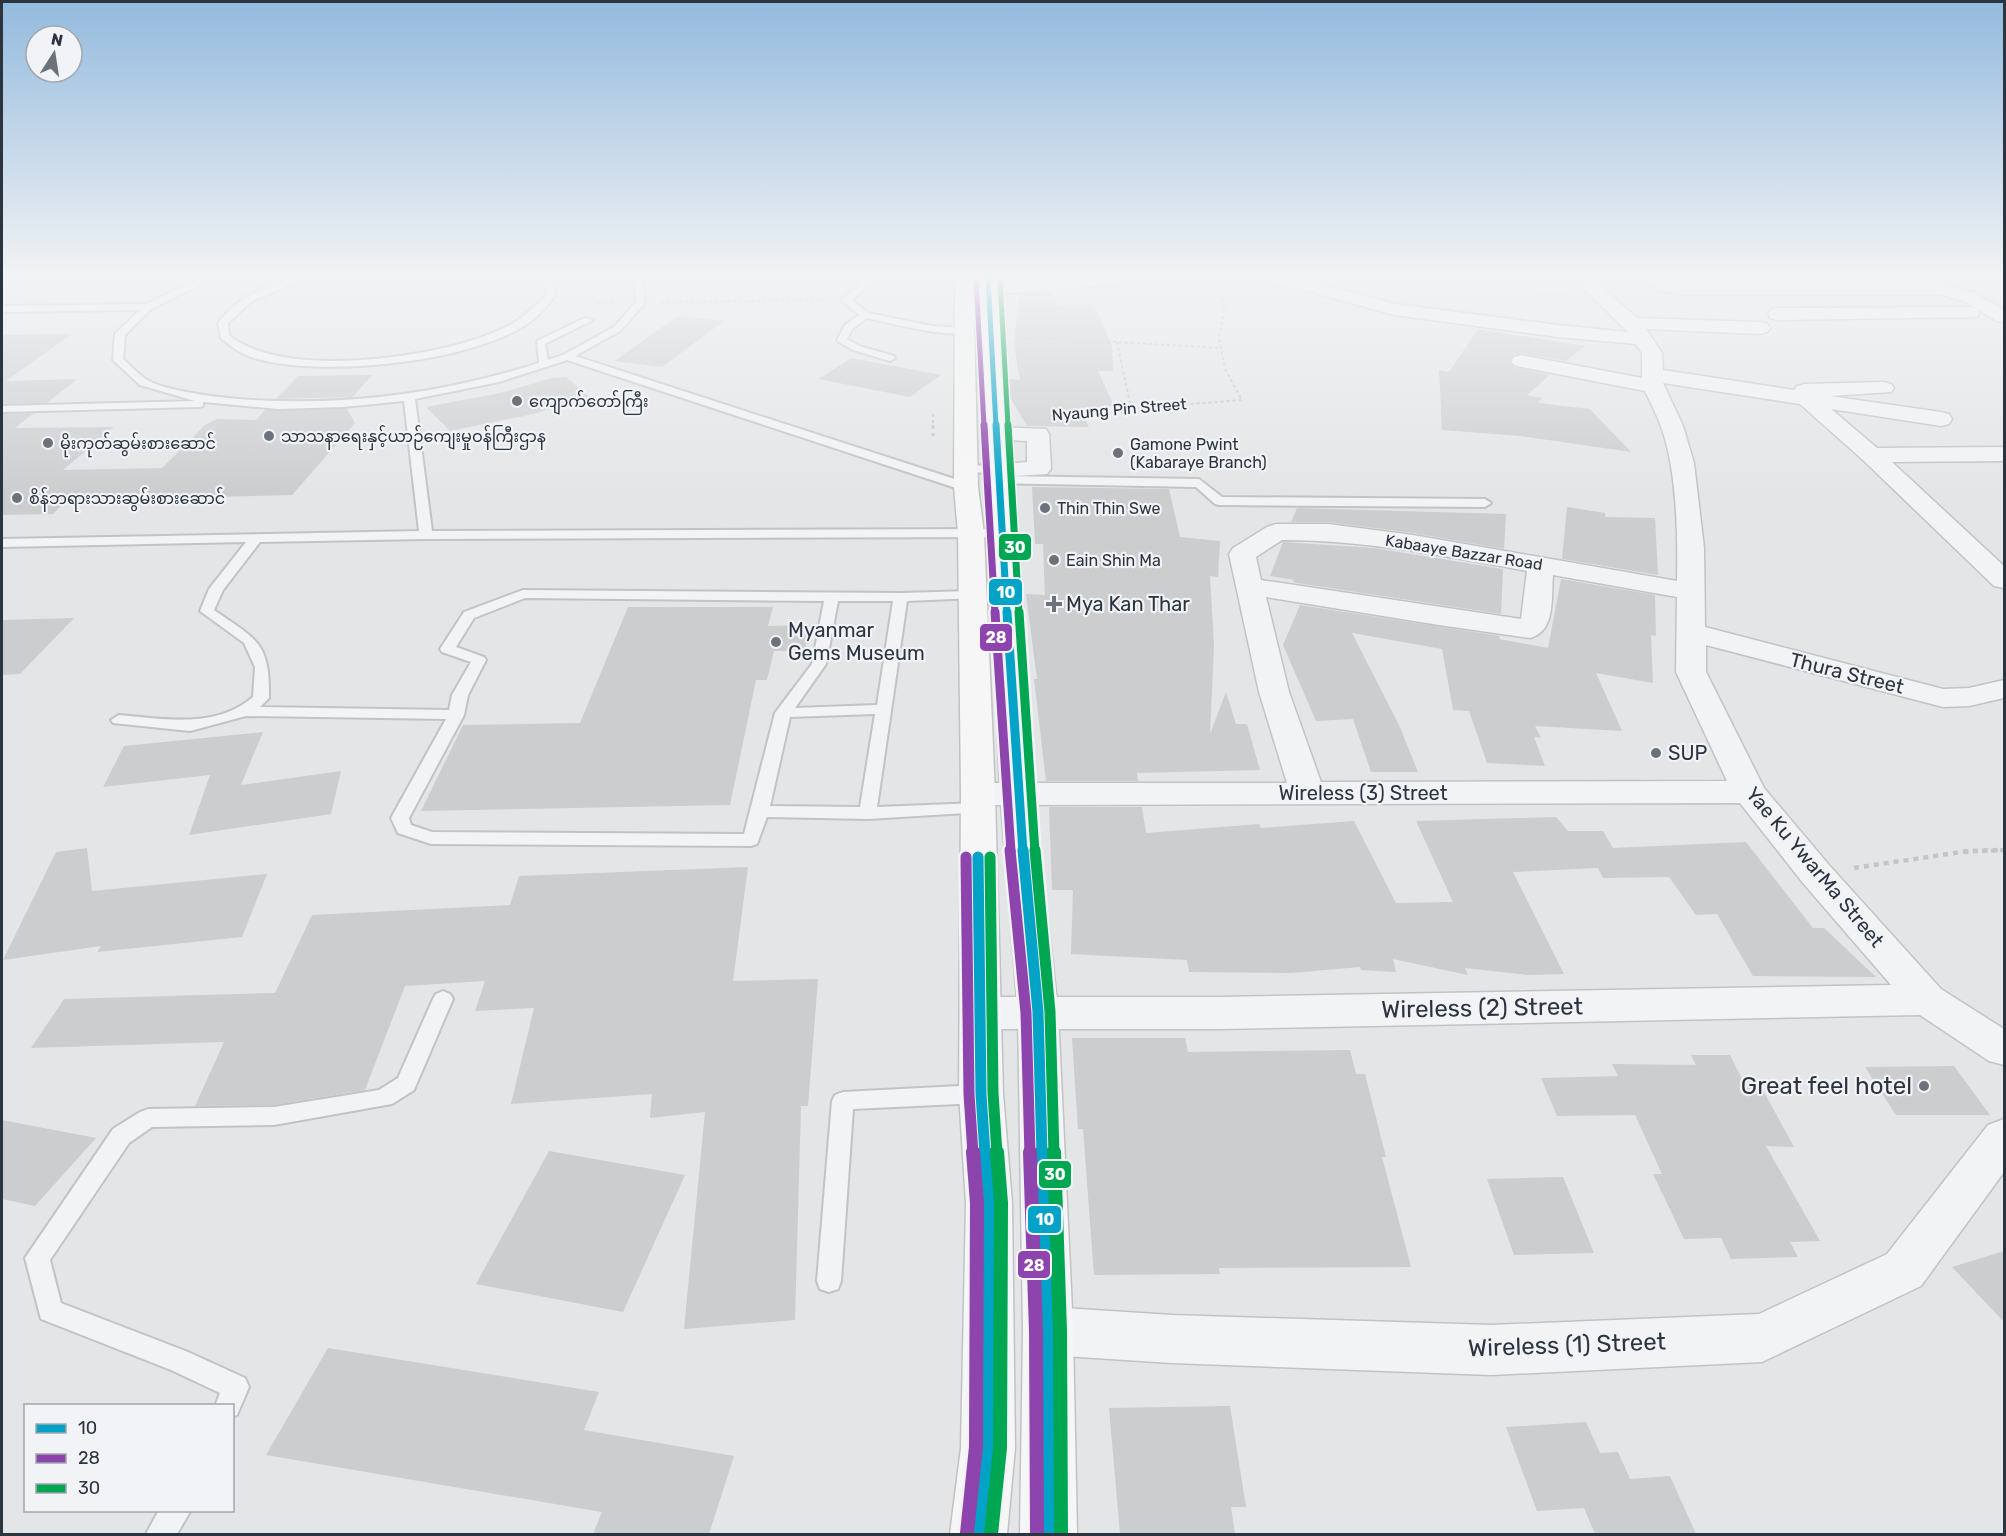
<svg xmlns="http://www.w3.org/2000/svg" width="2006" height="1536" font-family="Rubik,'Noto Sans Myanmar',sans-serif">
<style>
.building{fill:#cbcdcf}
.lines{fill:none;stroke-linecap:round;stroke-linejoin:round}
.service-casing{stroke:#c1c3c5;stroke-width:4}
.minor-casing{stroke:#c1c3c5;stroke-width:3}
.primary-casing{stroke:#c0c2c4;stroke-width:3}
.path-far3{stroke:#c3c5c7;stroke-width:2;stroke-dasharray:3 3;stroke-linecap:butt}
.path-far2{stroke:#c3c5c7;stroke-width:3;stroke-dasharray:4 4;stroke-linecap:butt}
.path-far1{stroke:#c3c5c7;stroke-width:4;stroke-dasharray:4.5 4.5;stroke-linecap:butt}
.path{stroke:#c3c5c7;stroke-width:4.5;stroke-dasharray:5 5;stroke-linecap:butt}
.service{fill:#f2f3f4;fill-rule:evenodd}
.minor{fill:#f2f3f4;fill-rule:evenodd}
.primary{fill:#f6f6f6;fill-rule:evenodd}
.bus-1-far4-casing{stroke:#f1f3f6;stroke-width:8}
.bus-1-far3-casing{stroke:#f1f3f6;stroke-width:10}
.bus-1-far2-casing{stroke:#f1f3f6;stroke-width:14}
.bus-1-far1-casing{stroke:#f1f3f6;stroke-width:16}
.bus-1-casing{stroke:#f1f3f6;stroke-width:19}
.bus-2-far4-casing{stroke:#f1f3f6;stroke-width:8}
.bus-2-far3-casing{stroke:#f1f3f6;stroke-width:10}
.bus-2-far2-casing{stroke:#f1f3f6;stroke-width:14}
.bus-2-far1-casing{stroke:#f1f3f6;stroke-width:16}
.bus-2-casing{stroke:#f1f3f6;stroke-width:19}
.bus-3-far4-casing{stroke:#f1f3f6;stroke-width:8}
.bus-3-far3-casing{stroke:#f1f3f6;stroke-width:10}
.bus-3-far2-casing{stroke:#f1f3f6;stroke-width:14}
.bus-3-far1-casing{stroke:#f1f3f6;stroke-width:16}
.bus-3-casing{stroke:#f1f3f6;stroke-width:19}
.bus-1-far4{stroke:#02a3c7;stroke-width:5}
.bus-1-far3{stroke:#02a3c7;stroke-width:7}
.bus-1-far2{stroke:#02a3c7;stroke-width:9}
.bus-1-far1{stroke:#02a3c7;stroke-width:11}
.bus-1{stroke:#02a3c7;stroke-width:14}
.bus-2-far4{stroke:#8e44ad;stroke-width:5}
.bus-2-far3{stroke:#8e44ad;stroke-width:7}
.bus-2-far2{stroke:#8e44ad;stroke-width:9}
.bus-2-far1{stroke:#8e44ad;stroke-width:11}
.bus-2{stroke:#8e44ad;stroke-width:14}
.bus-3-far4{stroke:#00a651;stroke-width:5}
.bus-3-far3{stroke:#00a651;stroke-width:7}
.bus-3-far2{stroke:#00a651;stroke-width:9}
.bus-3-far1{stroke:#00a651;stroke-width:11}
.bus-3{stroke:#00a651;stroke-width:14}
.poi-dot{fill:#6b727a;stroke:#f1f3f6;stroke-width:2}
.labels{text-anchor:middle;stroke-width:4.5;stroke-linejoin:round;paint-order:stroke}
.far-poi-label{font-size:16px;fill:#2b343f;stroke:#f1f3f6;text-anchor:start}
.far-street-label{font-size:16px;fill:#2b343f;stroke:#f1f3f6}
.poi-label{font-size:20px;fill:#2b343f;stroke:#f1f3f6;text-anchor:start}
.street-label{font-size:20px;fill:#2b343f;stroke:#f1f3f6}
.near-street-label{font-size:24px;fill:#2b343f;stroke:#f1f3f6}
.near-poi-label{font-size:24px;fill:#2b343f;stroke:#f1f3f6;text-anchor:end}
.line-badge{stroke:#f1f3f6;stroke-width:2}
.badge-label{font-size:16px;text-anchor:middle;font-weight:bold;fill:#fff}
</style>
<rect width="100%" height="100%" fill="#e3e5e7"/>
<g class="building">
<path d="M1053 292 1057 305 1094 304 1112 346 1113 371H1098L1114 406 1080 408 1089 427 1027 426 1007 392V379L1020 380 1014 345 1019 295Z"/>
<path d="M678 316 724 321 662 367 614 361Z"/>
<path d="M1478 329 1585 346 1566 361 1521 353 1513 355 1509 361 1513 367 1550 375 1527 395 1542 398 1538 403 1590 409 1631 452 1520 436 1442 430 1439 370 1449 372Z"/>
<path d="M72 334 6 381 77 379 47 403 2 404V335Z"/>
<path d="M852 358 941 375 910 397 818 379Z"/>
<path d="M372 375 353 397 276 399 298 376Z"/>
<path d="M566 377 591 398 529 415 450 431 426 407 500 393 552 378Z"/>
<path d="M347 409 355 423 292 495 211 497V495L67 500 53 514 2 515V414L34 413 15 428 114 427 63 470 162 468 205 425 217 419 256 420 265 410Z"/>
<path d="M1032 487 1169 489 1180 537 1220 541 1218 577 1210 576 1214 646 1210 734 1226 692 1236 724H1247L1260 770 1137 773 1138 781H1046L1034 679H1037L1026 594 1045 595 1043 544H1035Z"/>
<path d="M1567 507 1605 513V517L1655 518 1658 575 1562 559Z"/>
<path d="M1297 508 1506 514 1504 549 1413 533 1328 522H1291Z"/>
<path d="M1283 542 1374 548 1503 569 1501 614 1297 583 1293 582 1294 580 1270 576Z"/>
<path d="M1561 579 1655 595 1656 636 1651 635 1653 683 1596 673 1622 731 1535 726 1541 738 1534 737 1545 766 1487 763 1469 711 1453 710 1442 649 1352 633 1399 725 1418 772H1371L1353 719 1316 721 1283 645 1300 605 1500 636 1499 639 1548 648Z"/>
<path d="M628 607H773L768 626 810 625 805 651H774L767 680H756L730 805 421 811 463 725 580 723Z"/>
<path d="M74 618 20 674 2 675V620Z"/>
<path d="M263 732 241 785 341 771 331 814 189 835 210 775 103 787 124 746Z"/>
<path d="M1049 807H1142L1146 833 1259 824 1261 828 1354 821 1396 903 1453 902 1416 821 1556 817 1568 831H1603L1613 848 1746 842 1813 928H1824L1876 977 1753 976 1717 914 1696 915 1669 877 1603 878 1598 868 1513 872 1564 974 1528 975 1465 968 1468 975 1393 959 1396 972 1361 970 1360 967 1291 973 1189 972 1187 960 1071 954 1073 890H1052Z"/>
<path d="M87 848 92 891 267 874 242 937 97 952 101 946 3 960 56 852Z"/>
<path d="M748 867 733 981 818 979 808 1106H801L795 1320 684 1329 705 1112 650 1118 652 1094 511 1104 534 1008 475 1011 485 981 405 986 365 1090 274 1105 195 1106 224 1042 31 1048 64 999 275 993 312 915 510 905 519 876Z"/>
<path d="M1072 1038H1185L1188 1052 1350 1050 1356 1074H1365L1386 1157H1382L1411 1267 1219 1268 1220 1274 1094 1275 1083 1129H1078Z"/>
<path d="M1691 1055H1730L1742 1079H1757L1794 1147 1766 1146 1820 1241 1790 1242 1798 1257 1731 1259 1721 1238 1684 1239 1653 1174H1662L1635 1115 1557 1116 1541 1078 1618 1076 1612 1064 1696 1065Z"/>
<path d="M1954 1066 1990 1115H1896L1865 1067Z"/>
<path d="M2 1120 96 1138 35 1206 2 1199Z"/>
<path d="M549 1151 685 1175 623 1312 476 1284Z"/>
<path d="M1563 1177 1594 1253 1514 1255 1487 1179Z"/>
<path d="M2004 1251V1322L1952 1267Z"/>
<path d="M328 1348 599 1392 584 1430 734 1456 709 1534H593L602 1512 266 1455Z"/>
<path d="M1230 1406 1246 1507H1231L1235 1534H1120L1109 1408Z"/>
<path d="M1586 1422 1600 1453 1618 1452 1630 1479 1670 1476 1696 1534H1595L1584 1508 1537 1511 1506 1427Z"/>
</g>
<g class="lines">
<g class="service-casing">
<g id="service">
<path d="M201 278H214L151 309 125 335 123 359C131 366 139 375 147 380 164 390 208 396 227 398 333 408 438 395 539 363L537 341 585 318 593 320 545 344 548 360 563 355 614 327 636 302 635 278H643L644 304 620 331 575 356 970 484 972 487 966 491 962 490 567 360 499 382 415 399 432 531 1003 529 1009 533 1003 537 426 539 260 542 223 590 214 610C257 640 270 642 269 698L260 707 449 710 452 695 471 662 442 652 440 649 464 612 523 590 901 593 971 591 976 592 978 595 976 598 907 601 877 807 977 803 983 804 986 808 983 812 868 819 767 817 757 844 751 846 431 844 398 833 391 818 446 719 246 716 190 731 113 723 111 720 119 715C164 719 216 729 253 697L255 667 244 643 200 611 209 589 246 542 2 547V539L419 531 404 401 343 407 279 409 203 402V406L199 407 2 412V406L195 401 140 385 113 360 115 334 140 310 2 312V306L146 304ZM525 598 824 601 812 664 775 713 744 834 432 832 411 825 409 818 464 715 468 695 486 660 484 657 456 647 474 618ZM838 601H893L877 705 795 708 826 664ZM875 714 860 807 770 806 790 717Z"/>
<path d="M291 278H304L251 302 228 323 229 335C282 380 435 358 495 332 516 324 531 311 546 295L545 285 538 278H547L553 284 555 295C549 303 542 313 534 319 479 363 318 379 251 357 240 353 230 346 221 338L218 323C237 298 262 287 291 278Z"/>
<path d="M877 278H893L869 285 852 300 868 313 932 326 964 328 969 331C955 340 885 322 867 318L852 329 847 339 859 346 894 356 895 358 890 361 853 350 839 342 837 340 845 325 859 315 841 300 863 281Z"/>
<path d="M966 465 999 466 1005 470 999 474 962 471V467Z"/>
<path d="M999 476 1199 479 1222 497 1485 499 1491 503 1485 507 1219 505 1215 504 1196 487 995 483 993 480Z"/>
<path d="M443 991 450 994 453 999 414 1090 392 1104 274 1125 152 1127 129 1143 50 1260 61 1303 188 1352 245 1378 249 1387 237 1415 232 1417V1406H215L220 1393 171 1370 41 1319 25 1258 113 1129 140 1112 148 1109 274 1107 379 1090 398 1078 433 999 436 994Z"/>
<path d="M979 1085 987 1088 990 1094 987 1100 979 1103 853 1109 841 1281 838 1289 829 1292 820 1289 817 1281 832 1101 835 1095 843 1092Z"/>
<path d="M159 1510H191L177 1534H146Z"/>
</g>
</g>
<g class="minor-casing">
<g id="minor">
<path d="M1067 278H1139L1136 282 1130 283 988 295 982 294 979 290 982 286 988 285Z"/>
<path d="M1253 278H1299L1395 304 1558 325 1628 332 1573 278H1592L1637 318 1760 322 1767 324 1770 328 1767 332 1760 334 1646 329 1662 353 1663 370 1794 390 1797 386 1804 384 1884 382 1891 384 1894 388 1891 392 1830 396 1941 412 1949 414 1952 419 1949 424 1941 426 1831 409 1877 448 2004 447V461L1892 462 2004 566V588L1994 586 1863 460 1800 404 1663 383 1683 426 1694 463 1704 548 1705 627 1943 689 1969 688 2004 680V698L1969 706 1943 707 1706 645V672L1764 788 1829 865 1941 989 2004 1029V1065L1989 1061 1920 1015 1221 1029H980L966 1024 960 1013 966 1002 980 997H1221L1891 985 1803 883 1740 803 978 805 966 802 961 794 966 786 978 783H1287L1259 692 1229 554 1233 548 1267 527 1276 524H1328L1413 535 1677 581C1678 535 1677 467 1660 424 1656 413 1650 402 1645 391L1521 367 1514 365 1511 361 1514 357 1521 355 1642 378V353L1636 344 1558 337 1394 315 1297 288 1256 282ZM1282 540C1364 540 1446 556 1527 571L1521 619 1261 580 1256 557ZM1553 575 1677 597 1676 672 1727 781 1321 782 1289 692 1266 597 1439 625 1530 638C1556 631 1551 598 1553 575Z"/>
<path d="M1644 278H1665L1684 285H1942L1973 292 2004 310V322L1997 321 1961 300 1942 295H1684L1659 290Z"/>
<path d="M1970 307 1977 309 1979 313 1977 317 1777 320 1770 318 1768 314 1770 310 1777 308Z"/>
<path d="M997 427 1046 429 1049 434 1051 469 1047 474 999 477 991 475 987 470 991 465 1027 462V441L989 439 986 434 989 429Z"/>
<path d="M2004 1119V1172L1921 1286 1762 1362 1491 1375 1172 1363 1048 1355 1030 1348 1023 1331 1030 1314 1048 1307 1172 1315 1491 1325 1759 1314 1887 1254 1988 1125Z"/>
</g>
</g>
<g class="primary-casing">
<g id="primary">
<path d="M955 278H973L978 487 984 533 995 794 1003 1094 1012 1203 1015 1448 1007 1534H950L961 1448 966 1203 959 1094 961 794 958 533 954 487Z"/>
<path d="M979 278H997L1034 792 1058 1012 1073 1331 1077 1534H1020L1023 1331 1018 1012 1000 792Z"/>
</g>
</g>
<g class="path-far3">
<path d="M1536 296 1567 295"/>
<path d="M661 302 824 300"/>
<path d="M598 303 614 302"/>
<path d="M1017 339H1063L1221 348"/>
<path d="M1117 342 1131 408"/>
<path d="M933 414V426"/>
<path d="M1053 415 1242 400 1225 369 1219 338 1224 313 1221 278"/>
</g>
<path class="path-far2" d="M933 425V436"/>
<path class="path-far1" d="M1964 852 2004 850"/>
<path class="path" d="M1854 868 1968 851 1998 850"/>
<use href="#service" class="service"/>
<use href="#minor" class="minor"/>
<use href="#primary" class="primary"/>
<g class="bus-1-far4-casing">
<path id="bus-1-far4" d="M988 278 996 426"/>
</g>
<g class="bus-1-far3-casing">
<path id="bus-1-far3" d="M996 425 1007 614"/>
</g>
<g class="bus-1-far2-casing">
<path id="bus-1-far2" d="M1007 612 1023 852"/>
</g>
<g class="bus-1-far1-casing">
<g id="bus-1-far1">
<path d="M1023 850 1038 1012 1042 1154"/>
<path d="M978 857 981 1094 985 1154"/>
</g>
</g>
<g class="bus-1-casing">
<g id="bus-1">
<path d="M1042 1152 1048 1331 1049 1534"/>
<path d="M979 1534 988 1448 989 1203 985 1152"/>
</g>
</g>
<g class="bus-2-far4-casing">
<path id="bus-2-far4" d="M976 279 984 426"/>
</g>
<g class="bus-2-far3-casing">
<path id="bus-2-far3" d="M984 425 995 614"/>
</g>
<g class="bus-2-far2-casing">
<path id="bus-2-far2" d="M995 612 1011 852"/>
</g>
<g class="bus-2-far1-casing">
<g id="bus-2-far1">
<path d="M1010 850 1026 1013 1030 1154"/>
<path d="M966 857 969 1094 973 1154"/>
</g>
</g>
<g class="bus-2-casing">
<g id="bus-2">
<path d="M1030 1152 1036 1331 1037 1534"/>
<path d="M967 1533 976 1447 977 1203 973 1152"/>
</g>
</g>
<g class="bus-3-far4-casing">
<path id="bus-3-far4" d="M1000 278 1008 426"/>
</g>
<g class="bus-3-far3-casing">
<path id="bus-3-far3" d="M1008 425 1019 614"/>
</g>
<g class="bus-3-far2-casing">
<path id="bus-3-far2" d="M1019 612 1035 852"/>
</g>
<g class="bus-3-far1-casing">
<g id="bus-3-far1">
<path d="M1035 850 1050 1012 1054 1154"/>
<path d="M990 857 993 1093 997 1154"/>
</g>
</g>
<g class="bus-3-casing">
<g id="bus-3">
<path d="M1054 1152 1060 1331 1061 1534"/>
<path d="M991 1534 1000 1448 1001 1203 997 1152"/>
</g>
</g>
<use href="#bus-1-far4" class="bus-1-far4"/>
<use href="#bus-1-far3" class="bus-1-far3"/>
<use href="#bus-1-far2" class="bus-1-far2"/>
<use href="#bus-1-far1" class="bus-1-far1"/>
<use href="#bus-1" class="bus-1"/>
<use href="#bus-2-far4" class="bus-2-far4"/>
<use href="#bus-2-far3" class="bus-2-far3"/>
<use href="#bus-2-far2" class="bus-2-far2"/>
<use href="#bus-2-far1" class="bus-2-far1"/>
<use href="#bus-2" class="bus-2"/>
<use href="#bus-3-far4" class="bus-3-far4"/>
<use href="#bus-3-far3" class="bus-3-far3"/>
<use href="#bus-3-far2" class="bus-3-far2"/>
<use href="#bus-3-far1" class="bus-3-far1"/>
<use href="#bus-3" class="bus-3"/>
</g>
<linearGradient id="sky" x2="0" y2="1"><stop stop-color="#93bade"/><stop offset="0.56" stop-color="#f2f3f4"/><stop offset="1" stop-color="#f2f3f4" stop-opacity="0"/></linearGradient>
<rect width="2006" height="493" fill="url(#sky)"/>
<g class="poi-dot">
<circle cx="517" cy="401" r="6"/>
<circle cx="269" cy="436" r="6"/>
<circle cx="48" cy="443" r="6"/>
<circle cx="1118" cy="453" r="6"/>
<circle cx="17" cy="498" r="6"/>
<circle cx="1045" cy="508" r="6"/>
<circle cx="1054" cy="560" r="6"/>
<path d="M1051 595h6v6h6v6h-6v6h-6v-6h-6v-6h6z"/>
<circle cx="776" cy="642" r="6"/>
<circle cx="1656" cy="753" r="6"/>
<circle cx="1924" cy="1086" r="6"/>
</g>
<g class="labels">
<g class="far-poi-label">
<text x="529" y="407">ကျောက်တော်ကြီး</text>
<text x="281" y="442">သာသနာရေးနှင့်ယာဉ်ကျေးမှုဝန်ကြီးဌာန</text>
<text x="60" y="449">မိုးကုတ်ဆွမ်းစားဆောင်</text>
<text x="1130" y="450">Gamone Pwint<tspan x="1130" dy="18">(Kabaraye Branch)</tspan></text>
<text x="29" y="504">စိန်ဘရားသားဆွမ်းစားဆောင်</text>
<text x="1057" y="514">Thin Thin Swe</text>
<text x="1066" y="566">Eain Shin Ma</text>
</g>
<g class="far-street-label">
<text transform="translate(1119 409) rotate(-5)" y="6">Nyaung Pin Street</text>
<text transform="translate(1464 552) rotate(9)" y="6">Kabaaye Bazzar Road</text>
</g>
<g class="poi-label">
<text x="1066" y="611">Mya Kan Thar</text>
<text x="788" y="637">Myanmar<tspan x="788" dy="23">Gems Museum</tspan></text>
<text x="1668" y="760">SUP</text>
</g>
<g class="street-label">
<text transform="translate(1847 673) rotate(14)" y="7">Thura Street</text>
<text x="1363" y="800">Wireless (3) Street</text>
<text transform="translate(1815 867) rotate(50)" y="7">Yae Ku YwarMa Street</text>
</g>
<g class="near-street-label">
<text transform="translate(1482 1008) rotate(-1)" y="8">Wireless (2) Street</text>
<text transform="translate(1567 1345) rotate(-2)" y="8">Wireless (1) Street</text>
</g>
<g class="near-poi-label">
<text x="1912" y="1094">Great feel hotel</text>
</g>
</g>
<g class="line-badge">
<rect x="998" y="533" width="34" height="28" rx="6" fill="#00a651"/>
<rect x="988" y="578" width="35" height="28" rx="6" fill="#02a3c7"/>
<rect x="979" y="623" width="34" height="29" rx="6" fill="#8e44ad"/>
<rect x="1038" y="1160" width="34" height="29" rx="6" fill="#00a651"/>
<rect x="1027" y="1205" width="35" height="29" rx="6" fill="#02a3c7"/>
<rect x="1017" y="1250" width="34" height="29" rx="6" fill="#8e44ad"/>
</g>
<g class="badge-label">
<text x="1015" y="553">30</text>
<text x="1006" y="598">10</text>
<text x="996" y="643">28</text>
<text x="1055" y="1180">30</text>
<text x="1045" y="1225">10</text>
<text x="1034" y="1271">28</text>
</g>
<rect width="2006" height="1536" fill="none" stroke="#2b343f" stroke-width="6"/>
<rect x="24" y="1404" width="210" height="108" fill="#f1f3f6" stroke="#a2a7ad" stroke-width="1.5"/>
<rect x="36" y="1424" width="30" height="9" fill="#02a3c7" stroke="#a2a7ad" stroke-width="1.5"/>
<text x="78" y="1434" font-size="18" fill="#2b343f">10</text>
<rect x="36" y="1454" width="30" height="9" fill="#8e44ad" stroke="#a2a7ad" stroke-width="1.5"/>
<text x="78" y="1464" font-size="18" fill="#2b343f">28</text>
<rect x="36" y="1484" width="30" height="9" fill="#00a651" stroke="#a2a7ad" stroke-width="1.5"/>
<text x="78" y="1494" font-size="18" fill="#2b343f">30</text>
<g transform="translate(54 54) rotate(12)"><circle r="28" fill="#f1f3f6" stroke="#a2a7ad" stroke-width="1.5"/>
<path d="M0-4.5L10 22L0 15L-10 22Z" fill="#6b727a"/>
<text y="-9" font-size="16" font-weight="bold" text-anchor="middle" fill="#2b343f">N</text>
</g>
</svg>
